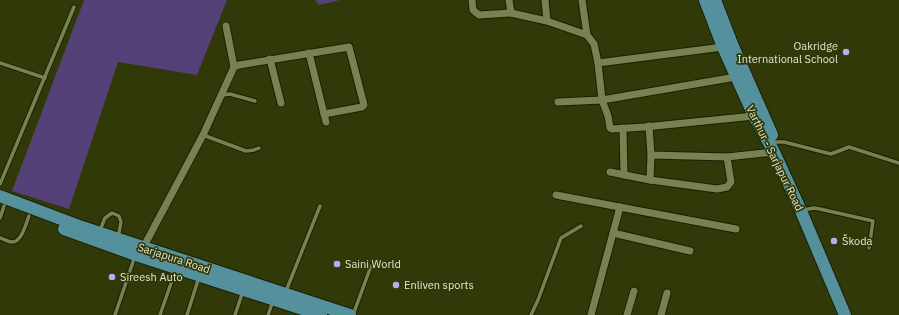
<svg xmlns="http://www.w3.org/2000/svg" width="899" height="315" font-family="'IBM Plex Sans',sans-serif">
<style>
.green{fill:#534177}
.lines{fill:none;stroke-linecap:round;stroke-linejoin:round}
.service-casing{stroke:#1b2000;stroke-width:5.5}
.minor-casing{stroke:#1b2000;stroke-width:9}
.primary-casing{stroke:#1b2000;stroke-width:14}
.service{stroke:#778151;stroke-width:3.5}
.minor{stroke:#778151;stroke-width:7}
.primary{stroke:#55919d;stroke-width:12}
.poi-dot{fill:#bfa9f4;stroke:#323908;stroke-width:1.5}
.labels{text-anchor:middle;stroke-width:3.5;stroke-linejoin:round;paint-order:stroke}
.poi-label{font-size:11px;fill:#e2e7ce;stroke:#323908;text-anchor:start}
.street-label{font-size:11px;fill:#e2e7ce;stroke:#323908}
</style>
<rect width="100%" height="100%" fill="#323908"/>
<g class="green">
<path d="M84 0H227L197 75 118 62 69 209 12 191Z"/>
<path d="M315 0H340L319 5Z"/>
</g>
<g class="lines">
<g class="service-casing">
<g id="service">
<path d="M0 63 45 78"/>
<path d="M222 95 230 94 255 101"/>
<path d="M203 135 246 151 254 150 259 148"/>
<path d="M771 143 776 142H784L831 154 849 147 899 163"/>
<path d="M0 184 74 7"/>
<path d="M803 210 814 208 820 209 873 221 869 248"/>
<path d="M0 218 4 206"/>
<path d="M100 230 105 218 112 213 119 216 121 222 118 238"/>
<path d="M0 238C4 239 8 242 12 242 22 242 26 223 29 216"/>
<path d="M286 291 320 206"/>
<path d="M115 315 135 256"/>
<path d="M160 315 176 269"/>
<path d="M187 315 199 277"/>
<path d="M235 315 243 291"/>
<path d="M268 315 273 301"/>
<path d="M353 315 371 266"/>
<path d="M531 315 538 300 561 238 581 226"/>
</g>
</g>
<g class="minor-casing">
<g id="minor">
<path d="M472 0 473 10 479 15 511 13 547 21 587 35 594 44 598 63"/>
<path d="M509 0 511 13"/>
<path d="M545 0 547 21"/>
<path d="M582 0 587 35"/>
<path d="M226 26 234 67"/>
<path d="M723 47 598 63 602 100 608 116 610 128 612 129 645 127 754 116"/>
<path d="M309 53 326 122"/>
<path d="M270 59 281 103"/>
<path d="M558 102 602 100 736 77"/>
<path d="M649 126 651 155"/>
<path d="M623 128 624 175"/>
<path d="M610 172 650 180 717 189 727 187 731 182 727 157 774 152"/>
<path d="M650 180 651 155 727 157"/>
<path d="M556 195 736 229"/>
<path d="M613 233 690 251"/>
<path d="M143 248 203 135 234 67 239 65 349 47 364 105 362 107 324 114"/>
<path d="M591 315 620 207"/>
<path d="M627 315 634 291"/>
<path d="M661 315 667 293"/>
</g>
</g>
<g class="primary-casing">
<g id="primary">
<path d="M705 0 723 47 754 116 774 152 801 211 845 315"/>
<path d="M715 0 732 44 772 135"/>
<path d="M0 196 82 227 350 315"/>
<path d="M64 229 136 255 321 315"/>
</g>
</g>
<use href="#service" class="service"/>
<use href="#minor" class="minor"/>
<use href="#primary" class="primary"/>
</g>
<g class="poi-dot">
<circle cx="846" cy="52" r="4"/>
<circle cx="834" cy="241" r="4"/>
<circle cx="337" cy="264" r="4"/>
<circle cx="112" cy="277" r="4"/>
<circle cx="396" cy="285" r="4"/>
</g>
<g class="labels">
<g class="poi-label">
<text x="838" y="50" text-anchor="end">Oakridge<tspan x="838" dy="13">International School</tspan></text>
<text x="842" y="245">Škoda</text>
<text x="345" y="268">Saini World</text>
<text x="120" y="281">Sireesh Auto</text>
<text x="404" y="289">Enliven sports</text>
</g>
<g class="street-label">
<text transform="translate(775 158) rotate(64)" y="4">Varthur - Sarjapur Road</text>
<text transform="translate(174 258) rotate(18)" y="4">Sarjapura Road</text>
</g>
</g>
</svg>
